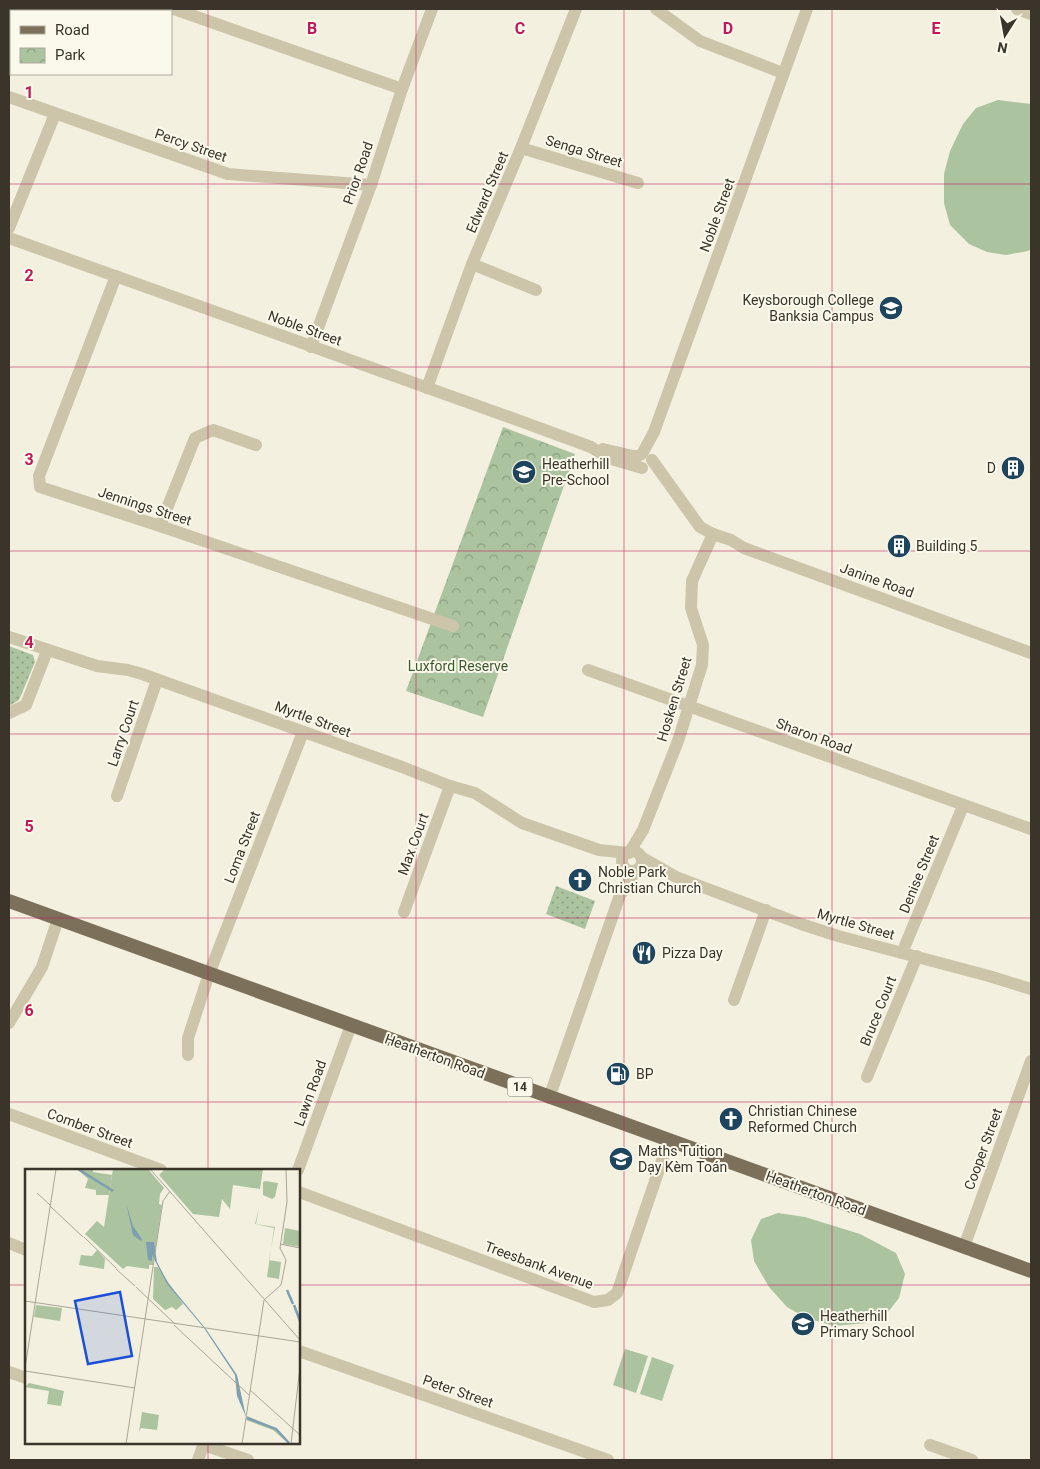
<svg xmlns="http://www.w3.org/2000/svg" width="1040" height="1469" font-family="Roboto,sans-serif">
<style>
.grass{fill:url(#grass-dots)}
.park{fill:url(#park-crowns)}
.garden{fill:#abc39e}
.lines{fill:none;stroke-linecap:round;stroke-linejoin:round}
.minor{stroke:#ccc5aa;stroke-width:12}
.primary{stroke:#7c705b;stroke-width:14}
.grid{fill:none;stroke:#c2185b;stroke-width:1;stroke-opacity:0.55}
.labels{text-anchor:middle;stroke-width:4;stroke-linejoin:round;paint-order:stroke}
.shield{fill:#fbf9ec;stroke:#746f64;stroke-width:1}
.shield-label{font-size:12px;font-weight:bold;fill:#3a342a}
.street-label{font-size:14px;fill:#3a342a;stroke:#fbf9ec}
.poi-label{font-size:14px;fill:#3a342a;stroke:#fbf9ec;text-anchor:start}
.park-label{font-size:14px;fill:#3b592d;stroke:#fbf9ec}
.inset-river{fill:none;stroke:#7d9fb1;stroke-width:2.5}
.inset-road{fill:none;stroke:#a9a597;stroke-width:1}
.view{fill:#1d4ed8;fill-opacity:0.15;stroke:#1d4ed8;stroke-width:2.5}
.inset-edge{fill:none;stroke:#3a342a;stroke-width:2.5}
.grid-label{font-size:16px;text-anchor:middle;font-weight:bold;fill:#c2185b;stroke:#fbf9ec;stroke-width:4;stroke-linejoin:round;paint-order:stroke}
</style>
<defs>
<pattern id="grass-dots" width="8" height="8" patternUnits="userSpaceOnUse" patternTransform="scale(1.25)"><rect width="8" height="8" fill="#abc39e"/><path d="M2 2h.1M6 6h.1" fill="none" stroke="#8c9f81" stroke-width="1.8" stroke-linecap="round"/></pattern>
<pattern id="park-crowns" width="20" height="18" patternUnits="userSpaceOnUse" patternTransform="scale(1.25)"><rect width="20" height="18" fill="#abc39e"/><path d="M2 6a3 3 0 1 1 6 0M12 15a3 3 0 1 1 6 0" fill="none" stroke="#8c9f81"/></pattern>
</defs>
<rect width="100%" height="100%" fill="#f3f0df"/>
<g class="grass">
<path d="M9 646 33 655 35 662 19 700 9 706Z"/>
<path d="M556 886 595 901 585 929 546 914Z"/>
</g>
<path class="park" d="M503 427 575 454 483 717 406 691Z"/>
<g class="garden">
<path d="M998 100 1031 104V249L1028 251 1006 255 987 252 969 244 950 225 944 203V174L950 151 963 124 976 108Z"/>
<path d="M778 1213 805 1217 860 1234 896 1253 905 1274 899 1298 888 1312 866 1323 834 1326 806 1318 787 1307 769 1287 754 1261 751 1240 761 1219Z"/>
<path d="M625 1349 648 1356 636 1393 613 1385Z"/>
<path d="M652 1357 674 1365 662 1401 640 1394Z"/>
</g>
<g class="lines">
<g class="minor">
<path d="M174 9 402 89"/>
<path d="M656 9 700 41 783 73"/>
<path d="M1017 9 1031 14"/>
<path d="M9 97 228 174 371 185"/>
<path d="M521 148 638 183"/>
<path d="M9 228 55 114"/>
<path d="M9 238 509 417 591 447 608 458 642 468"/>
<path d="M472 264 536 290"/>
<path d="M116 276 39 476 40 487 160 526 453 626"/>
<path d="M311 347 371 185 402 89 432 9"/>
<path d="M427 388 472 264 521 148 576 9"/>
<path d="M603 449 633 456H638"/>
<path d="M642 454 654 432 807 9"/>
<path d="M160 526 195 438 213 430 256 445"/>
<path d="M713 534 731 540 744 548 1031 653"/>
<path d="M9 637 97 666 128 670 142 674 402 767 450 786 475 793 522 823 599 850 628 853"/>
<path d="M588 670 1031 829"/>
<path d="M9 713 26 705 47 651"/>
<path d="M117 796 157 680"/>
<circle cx="632" cy="861" r="10"/>
<path d="M629 853 643 830 678 741 702 665 703 645 691 608 692 581 713 534 700 527 652 460"/>
<path d="M641 857 676 877 801 924 838 936 989 976 1031 989"/>
<path d="M404 912 450 786"/>
<path d="M902 953 963 806"/>
<path d="M734 1000 766 910"/>
<path d="M9 1023 42 967 58 919"/>
<path d="M188 1055V1038L209 974 303 732"/>
<path d="M867 1077 917 956"/>
<path d="M549 1098 620 895 636 870"/>
<path d="M9 1114 161 1170"/>
<path d="M298 1170 351 1025"/>
<path d="M299 1192 594 1302 608 1300 617 1293 669 1140"/>
<path d="M9 1243 26 1250"/>
<path d="M964 1247 1031 1061"/>
<path d="M299 1351 608 1460"/>
<path d="M9 1372 26 1378"/>
<path d="M204 1445 248 1460"/>
<path d="M930 1445 972 1460"/>
<path d="M198 1460 204 1443"/>
</g>
<path class="primary" d="M9 901 1031 1271"/>
</g>
<path class="grid" d="M208 9V1170M416 9V1460M624 9V1460M832 9V1460M9 184H1031M9 367H1031M9 551H1031M9 734H1031M9 918H1031M9 1102H1031M9 1285H26M299 1285H1031M208 1443V1460"/>
<defs>
<g id="school-disc" transform="scale(1.25)"><circle r="9.5" fill="#1e455d" stroke="#fbf9ec"/><path d="M0-5L7-2L0 1L-7-2ZM-4 1L0 2.5L4 1V4Q0 6-4 4Z" fill="#fff"/></g>
<g id="building-disc" transform="scale(1.25)"><circle r="9.5" fill="#1e455d" stroke="#fbf9ec"/><path d="M-4-6H4V6H1V3H-1V6H-4ZM-2.5-4.3h1.7v1.8h-1.7ZM.8-4.3h1.7v1.8H.8ZM-2.5-1h1.7V.8h-1.7ZM.8-1h1.7V.8H.8Z" fill="#fff"/></g>
<g id="church-disc" transform="scale(1.25)"><circle r="9.5" fill="#1e455d" stroke="#fbf9ec"/><path d="M-1.2-6h2.4v3.5h3.3v2.4h-3.3V6h-2.4V-.1h-3.3v-2.4h3.3Z" fill="#fff"/></g>
<g id="restaurant-disc" transform="scale(1.25)"><circle r="9.5" fill="#1e455d" stroke="#fbf9ec"/><path d="M-5-6h1v4h1v-4h1v4h1v-4h1v5L-1.5 .5V6h-2V.5L-5-1ZM5-6V6H3V1.5H1.5Q1.5-4 5-6Z" fill="#fff"/></g>
<g id="fuel-disc" transform="scale(1.25)"><circle r="9.5" fill="#1e455d" stroke="#fbf9ec"/><path d="M-5.5-6h7V0h2V4h1.3V-2.5L3-4.5l.8-.8L6-3V5H2.5V1h-1V6h-7ZM-4.2-4.7v3.2H.2V-4.7Z" fill="#fff"/></g>
<g id="university-disc" transform="scale(1.25)"><circle r="9.5" fill="#1e455d" stroke="#fbf9ec"/><path d="M0-5L7-2L0 1L-7-2ZM-4 1L0 2.5L4 1V4Q0 6-4 4Z" fill="#fff"/></g>
</defs>
<g fill-rule="evenodd">
<use href="#school-disc" x="891" y="308"/>
<use href="#building-disc" x="1013" y="468"/>
<use href="#school-disc" x="524" y="472"/>
<use href="#building-disc" x="899" y="546"/>
<use href="#church-disc" x="580" y="880"/>
<use href="#restaurant-disc" x="644" y="953"/>
<use href="#fuel-disc" x="618" y="1074"/>
<use href="#church-disc" x="731" y="1119"/>
<use href="#university-disc" x="621" y="1159"/>
<use href="#school-disc" x="803" y="1324"/>
</g>
<g class="labels">
<rect class="shield" x="507.5" y="1077.5" width="25" height="19" rx="4"/>
<g class="shield-label">
<text x="520" y="1091">14</text>
</g>
<g class="street-label">
<text transform="translate(191 145) rotate(19)" y="5">Percy Street</text>
<text transform="translate(584 151) rotate(17)" y="5">Senga Street</text>
<text transform="translate(358 173) rotate(-71)" y="5">Prior Road</text>
<text transform="translate(487 192) rotate(-67)" y="5">Edward Street</text>
<text transform="translate(717 215) rotate(-70)" y="5">Noble Street</text>
<text transform="translate(305 328) rotate(20)" y="5">Noble Street</text>
<text transform="translate(145 506) rotate(18)" y="5">Jennings Street</text>
<text transform="translate(877 580) rotate(20)" y="5">Janine Road</text>
<text transform="translate(674 699) rotate(-73)" y="5">Hosken Street</text>
<text transform="translate(313 719) rotate(20)" y="5">Myrtle Street</text>
<text transform="translate(123 733) rotate(-71)" y="5">Larry Court</text>
<text transform="translate(814 736) rotate(20)" y="5">Sharon Road</text>
<text transform="translate(413 844) rotate(-70)" y="5">Max Court</text>
<text transform="translate(242 847) rotate(-69)" y="5">Loma Street</text>
<text transform="translate(919 874) rotate(-68)" y="5">Denise Street</text>
<text transform="translate(856 924) rotate(16)" y="5">Myrtle Street</text>
<text transform="translate(878 1011) rotate(-68)" y="5">Bruce Court</text>
<text transform="translate(435 1056) rotate(20)" y="5">Heatherton Road</text>
<text transform="translate(310 1093) rotate(-70)" y="5">Lawn Road</text>
<text transform="translate(90 1128) rotate(20)" y="5">Comber Street</text>
<text transform="translate(983 1149) rotate(-70)" y="5">Cooper Street</text>
<text transform="translate(816 1193) rotate(20)" y="5">Heatherton Road</text>
<text transform="translate(539 1265) rotate(20)" y="5">Treesbank Avenue</text>
<text transform="translate(458 1391) rotate(19)" y="5">Peter Street</text>
</g>
<g class="poi-label">
<text x="874" y="305" text-anchor="end">Keysborough College<tspan x="874" dy="16">Banksia Campus</tspan></text>
<text x="542" y="469">Heatherhill<tspan x="542" dy="16">Pre-School</tspan></text>
<text x="996" y="473" text-anchor="end">D</text>
<text x="916" y="551">Building 5</text>
<text x="598" y="877">Noble Park<tspan x="598" dy="16">Christian Church</tspan></text>
<text x="662" y="958">Pizza Day</text>
<text x="636" y="1079">BP</text>
<text x="748" y="1116">Christian Chinese<tspan x="748" dy="16">Reformed Church</tspan></text>
<text x="638" y="1156">Maths Tuition<tspan x="638" dy="16">Dạy Kèm Toán</tspan></text>
<text x="820" y="1321">Heatherhill<tspan x="820" dy="16">Primary School</tspan></text>
</g>
<g class="park-label">
<text x="458" y="671">Luxford Reserve</text>
</g>
</g>
<g transform="translate(25 1169)">
<rect width="275" height="275" fill="#f3f0df"/>
<path d="M234 39 231 55 250 58 244 91 256 93 254 110 242 108 249 59 230 55Z" fill="#abc39e"/>
<path d="M222 247 250 259 264 275 248 261 221 251Z" fill="#abc39e"/>
<path d="M140 0H238L235 20 208 16 205 40 197 30 194 48 168 45 134 6Z" fill="#abc39e"/>
<path d="M52 0H68V3L87 6 84 26H71V21L60 19 63 10ZM240 12 253 14 250 28 247 30 238 26V13ZM260 59 275 62V78L258 75ZM129 98H133L158 135 151 141 147 138 140 141 128 130ZM11 136 37 139 35 152 9 148ZM4 214 39 222 36 237 22 235 24 222 0 218ZM117 243 134 246 132 261 116 259 114 263Z" fill="#abc39e"/>
<path d="M88 0H123L139 19 135 25 134 35 137 36 128 96H124V100L102 97 98 100 60 65 72 52 79 58ZM72 81 80 90 79 100 54 96 56 86 67 87Z" fill="#abc39e"/>
<path d="M101 34 108 57 117 70 116 72 108 66ZM121 73H129L132 93 143 114 181 160 212 206 221 248 212 227 210 206 179 159 142 115 127 86V92L123 91Z" fill="#7d9fb1"/>
<path class="inset-river" d="M53 0 88 22M262 121 268 135M269 136 275 152M222 249 251 260 264 274"/>
<path class="inset-road" d="M125 0 275 171M12 24 25 36M25 37 58 68M59 68 91 99M255 75 275 79M261 91 255 79 262 33 261 0M91 100 110 117M111 118 150 155M0 132 275 173M149 156 224 226M0 199 31 0M0 202 110 219M225 221 275 266M101 275 138 32 145 22M217 275 239 131 256 116 261 91M266 275 275 198"/>
<path class="view" d="M95 123 107 187 63 195 50 132Z"/>
<rect width="275" height="275" class="inset-edge"/>
</g>
<g class="grid-label">
<text x="312" y="34">B</text>
<text x="520" y="34">C</text>
<text x="728" y="34">D</text>
<text x="936" y="34">E</text>
<text x="29" y="98">1</text>
<text x="29" y="281">2</text>
<text x="29" y="465">3</text>
<text x="29" y="648">4</text>
<text x="29" y="832">5</text>
<text x="29" y="1016">6</text>
</g>
<rect width="1040" height="1469" fill="none" stroke="#3a342a" stroke-width="20"/>
<rect x="10" y="10" width="162" height="65" fill="#fbf9ec" stroke="#aeaa9e"/>
<rect x="20" y="26" width="25" height="8" fill="#7c705b" stroke="#aeaa9e"/>
<text x="55" y="35" font-size="15" fill="#3a342a">Road</text>
<rect x="20" y="48" width="25" height="15" fill="url(#park-crowns)" stroke="#aeaa9e"/>
<text x="55" y="60" font-size="15" fill="#3a342a">Park</text>
<g transform="translate(1005 35) rotate(191)" stroke="#fbf9ec" stroke-width="4" paint-order="stroke">
<path d="M0-4L9 19L0 12L-9 19Z" fill="#3a342a"/>
<text y="-8" font-size="14" font-weight="bold" text-anchor="middle" fill="#3a342a">N</text>
</g>
</svg>
